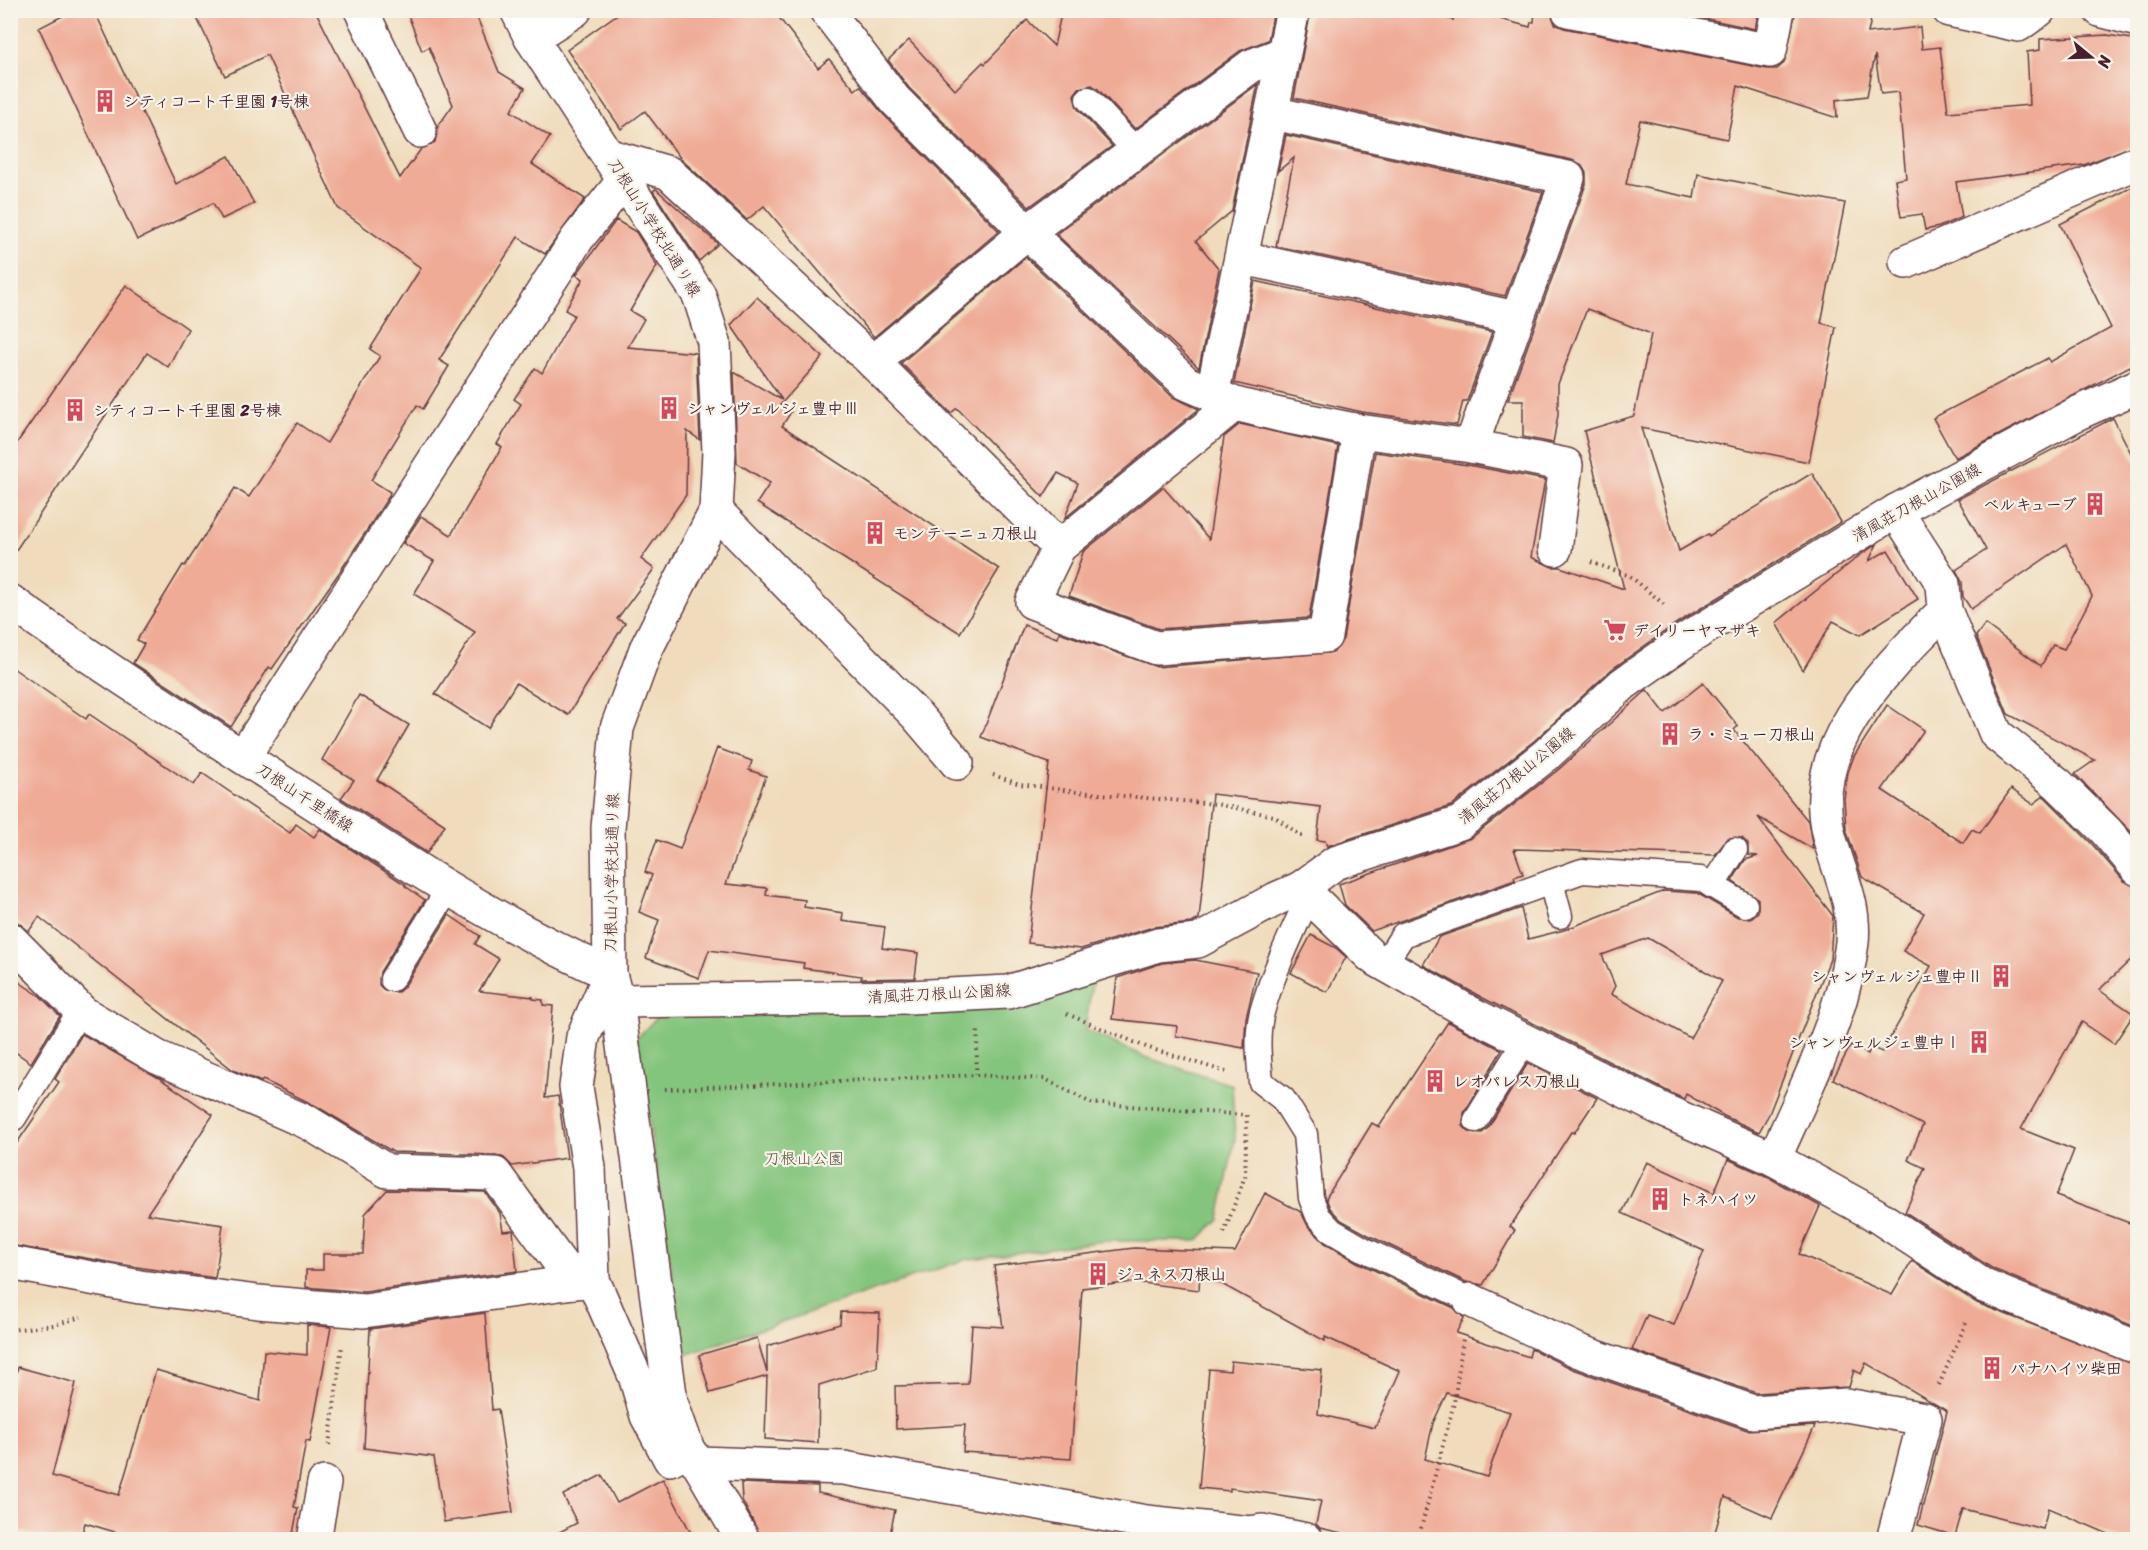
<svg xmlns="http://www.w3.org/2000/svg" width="2148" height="1550" font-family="Sriracha,'Klee One',sans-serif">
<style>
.green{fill:#84c57d;stroke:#677254;stroke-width:1.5}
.building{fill:#efab96;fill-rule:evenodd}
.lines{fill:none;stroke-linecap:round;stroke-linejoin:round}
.service-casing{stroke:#633b41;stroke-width:27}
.minor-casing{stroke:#633b41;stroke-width:36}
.path{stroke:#633b41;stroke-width:4;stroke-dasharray:1.5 4.5;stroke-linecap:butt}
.service{stroke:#fff;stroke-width:24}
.minor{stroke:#fff;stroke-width:33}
.labels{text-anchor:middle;stroke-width:4.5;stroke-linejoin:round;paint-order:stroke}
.poi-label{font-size:16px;font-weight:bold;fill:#4a1f2b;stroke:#f7f3e8;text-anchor:start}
.street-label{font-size:16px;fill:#4a1f2b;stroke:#f7f3e8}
.park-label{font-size:16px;fill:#5b5144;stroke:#f7f3e8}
</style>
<rect width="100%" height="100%" fill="#f7f3e8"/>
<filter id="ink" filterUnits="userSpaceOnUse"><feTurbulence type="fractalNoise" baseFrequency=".0167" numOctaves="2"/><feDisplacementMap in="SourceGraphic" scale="12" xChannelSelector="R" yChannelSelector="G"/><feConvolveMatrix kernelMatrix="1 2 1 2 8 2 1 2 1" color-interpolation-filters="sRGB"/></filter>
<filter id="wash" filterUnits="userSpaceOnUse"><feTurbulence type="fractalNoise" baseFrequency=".008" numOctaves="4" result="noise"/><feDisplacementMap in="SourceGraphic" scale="24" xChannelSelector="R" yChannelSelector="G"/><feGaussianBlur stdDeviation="1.35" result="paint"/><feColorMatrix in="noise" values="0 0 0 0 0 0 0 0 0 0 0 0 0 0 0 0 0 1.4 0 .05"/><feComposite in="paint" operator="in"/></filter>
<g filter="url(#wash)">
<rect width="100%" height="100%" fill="#f0dcbc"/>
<path class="green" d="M1095 964 1085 1030 1145 1057 1232 1085 1235 1138 1219 1219 1197 1241H1103L964 1260 685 1355 636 1039 658 1016 941 1006Z"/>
<g id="blocks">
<g class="building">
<path d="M74 10H94L176 184 229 156 254 204 222 219 213 203 137 240 39 28Z"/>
<path d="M193 10H315L400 178 421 149 435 142 438 126 453 105 429 47 422 51 406 10H474L499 72 525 88 511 111 550 137 532 164 585 199 545 254 518 237 439 360 449 366 423 409 417 405 371 480 390 492 389 496 341 570 272 669 269 667 231 727 133 663 144 644 137 640 183 565 185 566 235 488 249 497 297 423 327 443 380 356 370 349 421 268 338 208 267 55 225 76Z"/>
<path d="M623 10H773L818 68 829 59 855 90 860 86 882 113 999 231 874 337 764 206 747 220 681 159 645 111 621 129 567 50Z"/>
<path d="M1062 10H1274L1268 40 1240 51 1135 129 1098 89 1092 85 1079 88 1074 95 1077 108 1112 146 1029 207 909 88 888 60 909 40 955 90 983 62 985 64 1027 20 1054 46Z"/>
<path d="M1311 10H1415L1453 20 1455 10H1466L1530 27 1531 22H1534L1535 10H1550L1555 24 1564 28 1767 69H1777L1784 63 1796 10H1830L1871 19 1868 33 1920 27 1922 49 1940 47 1948 112 2030 105 2027 52 2040 50V39L2107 35 2138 40V144L2084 165 1956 182 1962 217 1939 227 1925 230 1922 214 1901 217 1895 180 1906 178 1898 92 1881 94 1875 55 1867 96 1836 100 1837 118 1738 86 1727 139 1640 120 1626 184 1694 198 1698 174 1845 203 1821 323 1836 327 1809 462 1641 428 1679 551 1708 534 1709 536 1812 473 1841 522 1677 623 1612 669 1534 741 1451 806 1327 846 1325 841 1317 840 1321 807 1212 794 1199 919 1192 923 1153 927 1081 949 1028 943 1049 763 981 737 1024 625 1057 638 1059 632 1157 667 1334 652 1343 639 1375 452 1468 465 1545 480 1531 557 1552 567H1560L1624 589 1584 431 1634 416 1651 334 1587 309 1558 384V415L1553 443 1523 437V400H1508L1586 184V173L1581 164 1572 160 1294 98Z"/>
<path d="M1665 10H1759L1755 29Z"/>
<path d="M1258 84 1232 211 1196 241 1219 269 1199 368 1056 234Z"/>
<path d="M1286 135 1543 192 1505 296 1276 246 1294 158 1278 171Z"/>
<path d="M2138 184V368L2131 369 2130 366 1955 458 1933 418 2048 358 2050 362 2111 328 2060 224Z"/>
<path d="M656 189 718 244 699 261 653 191Z"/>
<path d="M616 220 636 232 657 266 630 311 644 319 628 347 696 353 700 440 687 431 686 495 641 559 654 569 617 619 625 623 568 715 516 683 488 728 435 694 475 632 414 594 434 561 403 543 421 516 451 535 502 447 497 444 521 404 514 399 535 368 542 373 574 315 565 310 583 279 576 275Z"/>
<path d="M1026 257 1173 397 1199 409 1065 518 1078 483 1058 473 1043 497 957 408 951 413 901 363Z"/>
<path d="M1255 281 1492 332 1467 401H1463L1457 425 1362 412 1234 383Z"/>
<path d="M126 285 188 329 168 367 147 353 10 559V453Z"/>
<path d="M757 297 823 357 780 405 791 412 782 426 999 569 960 633 757 503 770 483 737 463 734 372 782 400 731 325Z"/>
<path d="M2113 418 2138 467V839L2075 774 2095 760 2008 714 1976 636 1985 624 2041 666 2053 645 2064 649 2092 596 2066 544 1971 609 1963 597 1962 582 1956 570 1986 550 1958 499Z"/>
<path d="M1240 424 1338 446 1309 618 1159 629 1069 596 1083 552 1163 487 1209 539 1224 437Z"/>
<path d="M1877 544 1869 561 1888 550 1918 599 1860 635 1833 621 1803 670 1776 623 1859 556Z"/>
<path d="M10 666 86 719 89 714 194 785 202 773 290 833 296 824 314 837 320 829 406 885 405 886 425 900 380 972 379 985 385 991 398 992 404 987 449 915 480 936 475 944 499 959 479 991 533 997V999L543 1000V1005L553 1006 545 1098 558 1096 567 1158 512 1166 504 1158 496 1155 393 1152 316 1106 263 1080 261 1082 233 1070 39 917 29 931 16 921H10Z"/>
<path d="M1703 683 1738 726 1734 730 1808 821 1813 849 1758 817 1833 916 1830 959 1769 1114 1759 1132 1724 1116 1686 1094 1684 1099 1673 1094 1483 998 1423 965 1439 937 1521 908 1528 939 1564 930 1664 891 1697 893 1738 917 1751 918 1758 912V899L1732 881 1745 860 1758 856 1748 855V844L1742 838H1728L1715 855 1514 849 1523 874 1514 877 1515 880 1372 931 1345 905 1339 884 1471 838 1558 770 1647 690 1665 713ZM1648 938 1722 981 1690 1038 1611 994 1615 986 1602 955Z"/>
<path d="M359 695 409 725 377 780 445 825 427 853 341 798 354 780 322 760Z"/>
<path d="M1887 705 1924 730 1882 790 1963 843 1972 829 1980 833 2011 789 2033 804 2044 796 2092 844 2124 881 2138 887V953L2099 990 2134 1014 2114 1044 2082 1022 2021 1129 2074 1150 2056 1196 2138 1226V1328L1993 1269 1905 1212 1925 1168 1908 1160 1923 1125 1833 1079 1851 1045 1868 1054 1871 1047 1882 1052 1931 966 1903 951 1924 913 1862 877 1846 829 1844 799 1848 772 1854 756Z"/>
<path d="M717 748 752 761 749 770 766 776 726 884 767 888 766 895 805 900 804 907 843 913 842 921 885 927 882 948 918 953 915 978 861 979 862 976 803 968 804 963 709 950 699 978 646 958 659 920 639 912 652 875 645 872 657 840 680 849Z"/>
<path d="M1311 935 1336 948 1346 957 1327 992 1291 973Z"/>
<path d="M1195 960 1257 972 1246 1018 1244 1048 1176 1036 1177 1026 1112 1019 1117 978 1162 963Z"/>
<path d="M10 976 40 996 60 1016 31 1063 10 1048Z"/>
<path d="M1448 1022 1502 1050 1464 1113 1463 1126 1469 1132 1482 1133 1488 1128 1528 1063 1597 1098 1574 1133 1571 1132 1510 1227 1515 1230 1483 1285 1466 1282 1370 1236 1341 1220 1330 1208 1326 1198 1372 1123 1379 1127Z"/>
<path d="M82 1034 159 1078 213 1115 147 1214 223 1225 215 1278 143 1268 10 1245V1153L59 1082 55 1079Z"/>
<path d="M1728 1159 1766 1176 1820 1206 1799 1254 1892 1295 1912 1261 1977 1303 2138 1366V1539H2120L2048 1508 2043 1529 1963 1509 1955 1536 1918 1525 1947 1411 1866 1363 1861 1374 1854 1370 1849 1387 1756 1393 1632 1350 1647 1315 1674 1325 1704 1251 1622 1213 1647 1162 1714 1193Z"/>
<path d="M387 1190 485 1192 500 1213 503 1231 513 1230 517 1271 364 1292 306 1287V1270H323V1254H363L365 1214Z"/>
<path d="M1265 1193 1301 1212 1308 1226 1325 1243 1357 1262 1454 1308 1464 1318 1456 1333 1529 1357 1531 1349 1573 1369 1747 1430 1815 1426 1772 1518 1725 1497 1713 1539H1368L1320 1528 1316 1524 1321 1501 1230 1488V1491L1199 1488 1209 1369 1230 1371 1231 1361 1322 1370 1318 1414 1375 1428 1400 1371 1325 1337V1341L1200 1272 1199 1290 1134 1282 1082 1288 1071 1459 963 1452 965 1425 896 1429 895 1386 968 1384 972 1325 1003 1327 994 1266 1134 1248 1235 1252ZM1447 1393 1510 1412 1487 1477 1425 1459 1433 1423Z"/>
<path d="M841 1312 880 1313 877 1367 819 1385 818 1443 765 1439 767 1376 710 1393 699 1355 757 1338 767 1373V1346L840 1324Z"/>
<path d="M485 1313 492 1410 498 1409 513 1512 444 1522 434 1457 364 1448 370 1329Z"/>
<path d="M307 1325 331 1327 310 1442 306 1441 294 1507 298 1508 292 1539H138L85 1523 80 1539H52L10 1529V1393L18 1367 76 1383 52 1476 119 1495 156 1370 260 1401 264 1351 307 1355Z"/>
<path d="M602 1475 617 1503 663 1479 694 1539H546L577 1523 563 1495Z"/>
<path d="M741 1483 818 1486V1493L895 1510 889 1539H762L742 1500Z"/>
</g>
</g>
</g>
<g filter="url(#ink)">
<use href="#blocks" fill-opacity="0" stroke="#633b41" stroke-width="1.5"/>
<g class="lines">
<g class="service-casing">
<g id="service">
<path d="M1088 99 1136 151"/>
<path d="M1551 882 1560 916"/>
<path d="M1712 886 1735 850"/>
<path d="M1309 896C1292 933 1273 972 1262 1012 1256 1035 1259 1059 1261 1082L1283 1099 1305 1134 1311 1198 1318 1216 1332 1231 1363 1249 1470 1300"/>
<path d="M1384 964 1403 935 1582 871 1701 879 1745 905"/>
<path d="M392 979 449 888"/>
<path d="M14 1118 81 1009"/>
<path d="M1476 1120 1525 1041"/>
</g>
</g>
<g class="minor-casing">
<g id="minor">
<path d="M361 10 420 131"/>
<path d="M517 10 531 38 699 295 714 342 719 452 716 511 646 649 617 728 608 828 610 974 617 1001 671 1402 688 1450 698 1463 743 1540"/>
<path d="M826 10 895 100 1027 232 1186 383 1235 404 1280 415 1359 431 1471 446 1566 465 1555 549"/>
<path d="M1568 10 1770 51 1778 10"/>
<path d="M1949 10 2018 25 2039 10"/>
<path d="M2100 10 2138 20"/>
<path d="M531 38 575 10"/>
<path d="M1273 113 1568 178 1471 446"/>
<path d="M610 156 669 173 873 362 1059 547"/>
<path d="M1243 258 1516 318"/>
<path d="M1906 262 2138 162"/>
<path d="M873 362 1027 232 1251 66 1283 54"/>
<path d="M1212 395 1293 10"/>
<path d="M1235 404 1059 547 1032 602 1156 648 1325 636 1359 431"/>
<path d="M716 511 917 716 957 763"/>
<path d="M1896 511 1943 584 1945 610 1996 734 2058 784 2106 831 2138 869"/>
<path d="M10 601C104 668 201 730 297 792 398 858 500 925 610 974L583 1037 576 1087 589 1168 593 1280"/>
<path d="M243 757 577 239 624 180"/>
<path d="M1301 888 1372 957 1474 1015 1665 1111 1774 1159 1874 1214 1984 1286 2138 1348"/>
<path d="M10 939 83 1013 157 1057 309 1123 387 1171 495 1174 574 1282 593 1280 635 1376 647 1416 670 1459 688 1450"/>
<path d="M617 1001 909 997 1008 992 1158 945 1198 941 1276 899 1301 888 1335 863 1460 823 1546 755 1623 684 1687 639 1896 511 2078 413 2138 386"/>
<path d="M1774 1159C1804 1090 1844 1017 1852 942 1856 902 1837 869 1828 832 1807 742 1888 668 1945 610"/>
<path d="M10 1263 140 1287 258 1302 364 1311 574 1282"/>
<path d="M1470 1300 1579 1351 1753 1412 1846 1405 1925 1419 1893 1540"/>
<path d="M698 1463 844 1468 1146 1522 1250 1533 1262 1531 1306 1540"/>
<path d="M314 1540 324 1483"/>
</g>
</g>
<g class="path">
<path d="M1591 562 1630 576 1666 606"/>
<path d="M993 775 1020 784 1077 792 1216 804 1274 816 1304 838"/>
<path d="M1067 1014 1146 1047 1226 1072"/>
<path d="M976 1075 978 1030"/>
<path d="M665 1089 976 1075 1045 1079 1091 1103 1245 1115"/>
<path d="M1224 1233 1245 1176 1247 1114"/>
<path d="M10 1330 54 1325 81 1317"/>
<path d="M1939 1385 1967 1321"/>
<path d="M329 1445 342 1346"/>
<path d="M1418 1540 1454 1403 1463 1339"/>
</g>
<use href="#service" class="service"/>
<use href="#minor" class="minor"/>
</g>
</g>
<defs>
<g id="building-bare" transform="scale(1.8)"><path d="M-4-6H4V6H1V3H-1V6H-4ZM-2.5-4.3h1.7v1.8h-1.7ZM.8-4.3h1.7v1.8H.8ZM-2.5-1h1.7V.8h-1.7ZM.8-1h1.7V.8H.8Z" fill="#d1495b" stroke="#f7f3e8" stroke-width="2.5" paint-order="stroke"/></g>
<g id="supermarket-bare" transform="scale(1.8)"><path d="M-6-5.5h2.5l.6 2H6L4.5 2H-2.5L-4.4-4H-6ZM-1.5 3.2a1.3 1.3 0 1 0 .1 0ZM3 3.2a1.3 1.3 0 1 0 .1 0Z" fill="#d1495b" stroke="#f7f3e8" stroke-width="2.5" paint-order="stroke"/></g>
</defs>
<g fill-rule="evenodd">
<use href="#building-bare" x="105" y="101"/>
<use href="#building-bare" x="669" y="408"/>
<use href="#building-bare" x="75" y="410"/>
<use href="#building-bare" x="2095" y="504"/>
<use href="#building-bare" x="875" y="533"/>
<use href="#supermarket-bare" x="1615" y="630"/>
<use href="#building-bare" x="1670" y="734"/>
<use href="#building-bare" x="2001" y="976"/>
<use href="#building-bare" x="1979" y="1042"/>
<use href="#building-bare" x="1435" y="1081"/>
<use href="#building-bare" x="1660" y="1199"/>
<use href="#building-bare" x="1098" y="1274"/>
<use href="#building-bare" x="1992" y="1368"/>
</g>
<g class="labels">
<g class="poi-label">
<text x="123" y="107">シティコート千里園 1号棟</text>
<text x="687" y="414">シャンヴェルジェ豊中Ⅲ</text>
<text x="93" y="416">シティコート千里園 2号棟</text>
<text x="2077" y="510" text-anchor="end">ベルキューブ</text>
<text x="893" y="539">モンテーニュ刀根山</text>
<text x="1633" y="636">デイリーヤマザキ</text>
<text x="1688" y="740">ラ・ミュー刀根山</text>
<text x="1983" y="982" text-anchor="end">シャンヴェルジェ豊中Ⅱ</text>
<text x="1961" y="1048" text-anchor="end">シャンヴェルジェ豊中Ⅰ</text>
<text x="1453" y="1087">レオパレス刀根山</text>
<text x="1678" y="1205">トネハイツ</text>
<text x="1116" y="1280">ジュネス刀根山</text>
<text x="2010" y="1374">パナハイツ柴田</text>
</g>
<g class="street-label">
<text transform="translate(655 227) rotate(58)" y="6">刀根山小学校北通り線</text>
<text transform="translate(1916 502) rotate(-29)" y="6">清風荘刀根山公園線</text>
<text transform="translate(1516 775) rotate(-39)" y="6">清風荘刀根山公園線</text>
<text transform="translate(305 797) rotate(33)" y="6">刀根山千里橋線</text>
<text transform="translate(611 873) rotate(-89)" y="6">刀根山小学校北通り線</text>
<text transform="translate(939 993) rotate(-3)" y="6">清風荘刀根山公園線</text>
</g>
<g class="park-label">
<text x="804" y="1164">刀根山公園</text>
</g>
</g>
<rect width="2148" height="1550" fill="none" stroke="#f7f3e8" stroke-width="36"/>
<g transform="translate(2091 57) rotate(109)" stroke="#f7f3e8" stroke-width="4.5" paint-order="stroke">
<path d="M0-4.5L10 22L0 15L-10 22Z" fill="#4a1f2b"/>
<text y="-9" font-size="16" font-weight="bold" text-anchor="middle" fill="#4a1f2b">N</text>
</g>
</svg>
